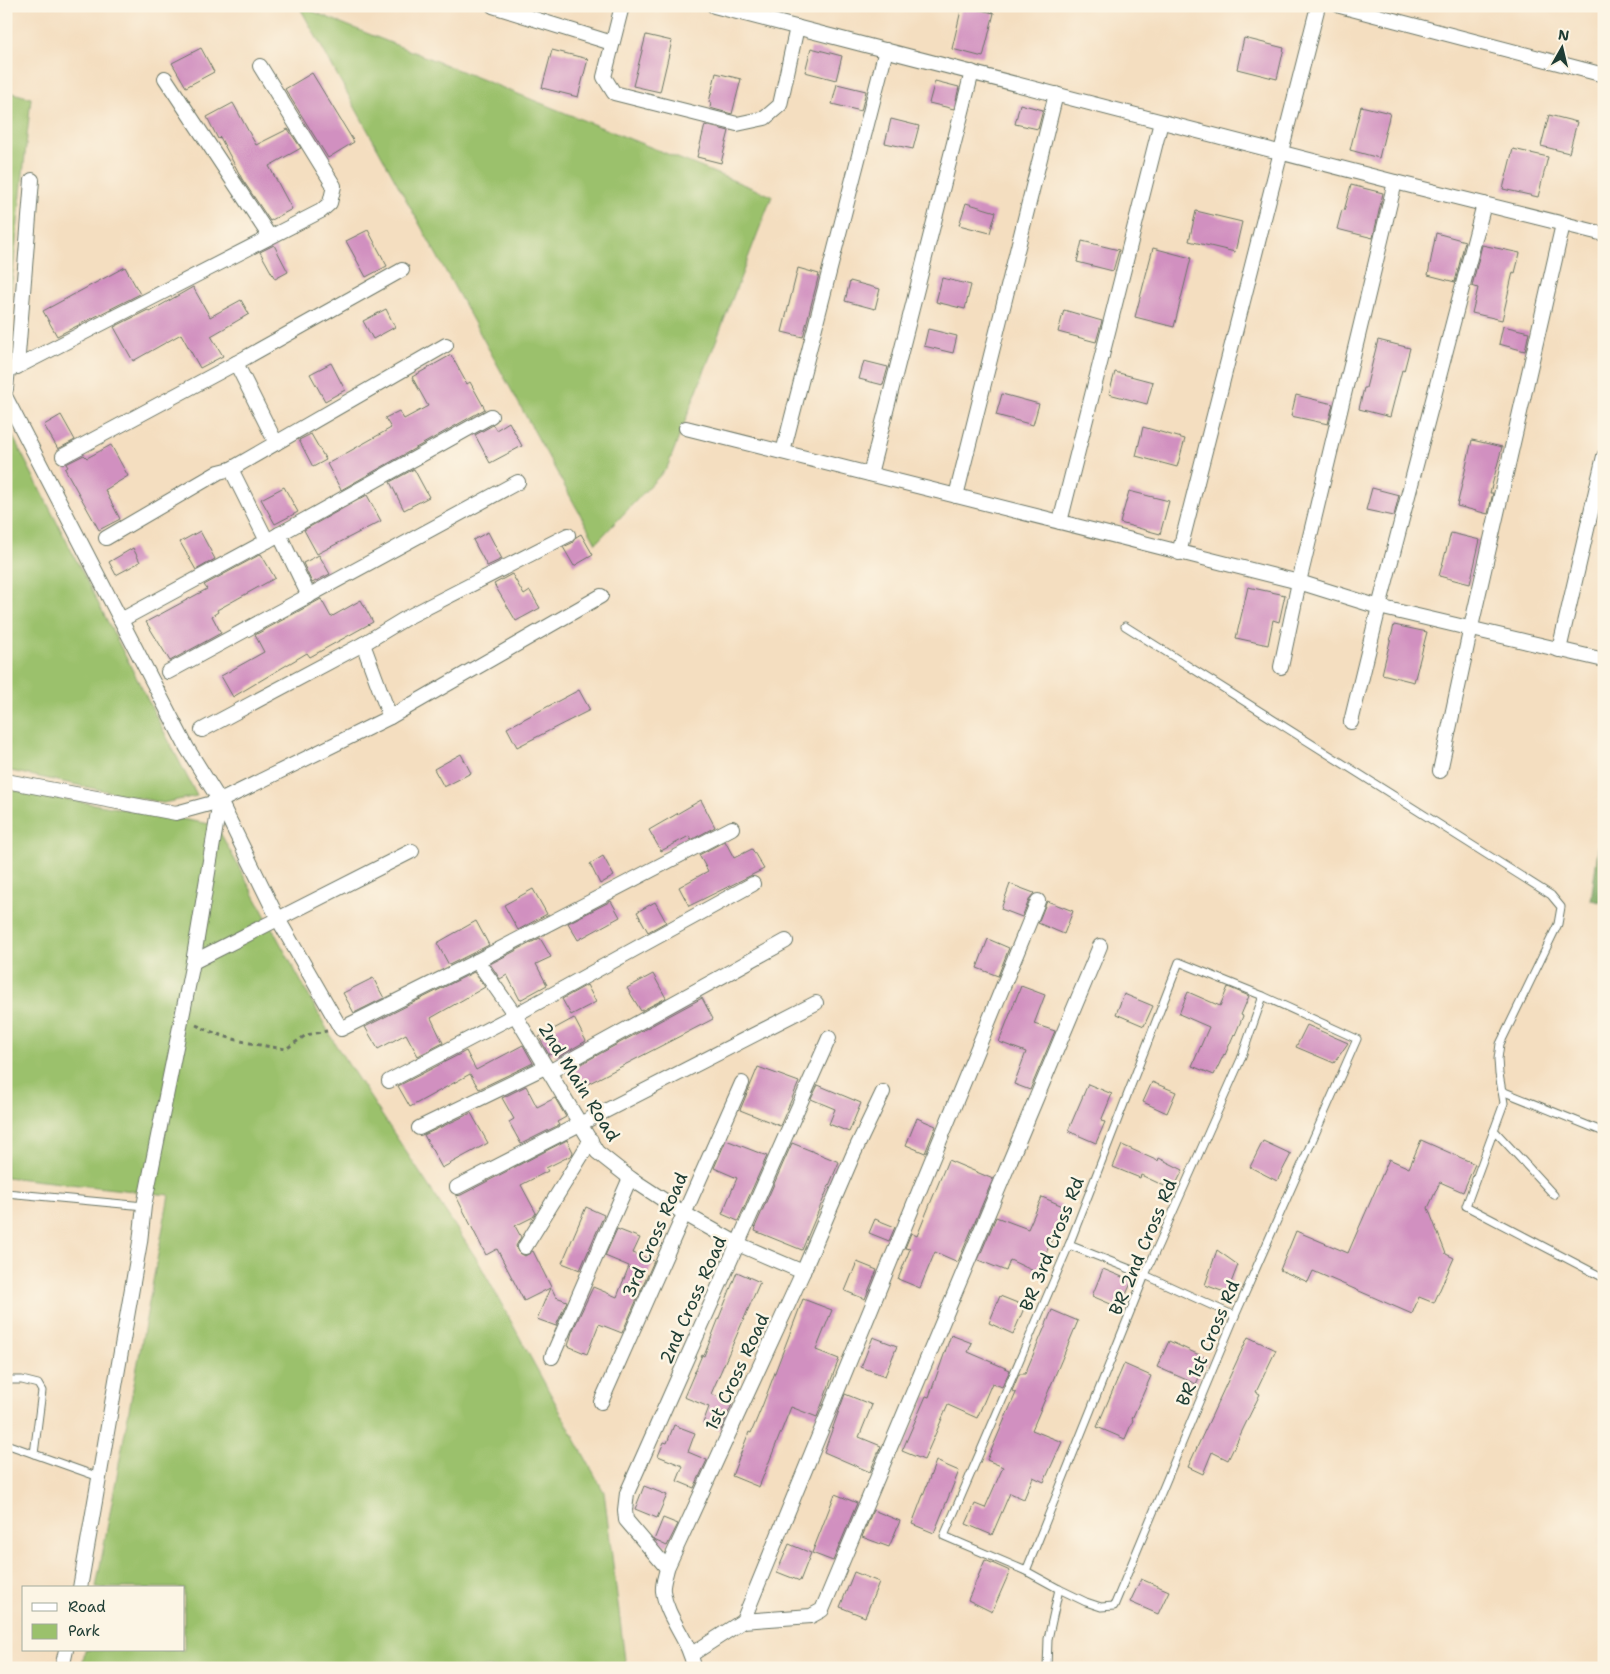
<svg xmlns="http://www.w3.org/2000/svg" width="1610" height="1674" font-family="'Shantell Sans',sans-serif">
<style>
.green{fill:#9bc16c;stroke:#5d7f50}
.forest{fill:#7ca760;stroke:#4e724a}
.building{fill:#d190c0}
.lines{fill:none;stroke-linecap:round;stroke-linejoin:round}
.lane-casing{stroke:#6a7565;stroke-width:9}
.street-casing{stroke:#6a7565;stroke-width:16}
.path{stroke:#6a7565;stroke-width:3;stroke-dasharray:4 4;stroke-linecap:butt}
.lane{stroke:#fff;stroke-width:7}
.street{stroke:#fff;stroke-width:14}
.labels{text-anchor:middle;stroke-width:5;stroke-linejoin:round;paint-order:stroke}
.street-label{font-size:18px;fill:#1f3d34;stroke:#fcf5e5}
</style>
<rect width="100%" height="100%" fill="#fcf5e5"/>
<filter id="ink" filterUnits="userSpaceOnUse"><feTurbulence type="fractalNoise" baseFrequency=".02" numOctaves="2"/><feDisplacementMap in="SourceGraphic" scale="10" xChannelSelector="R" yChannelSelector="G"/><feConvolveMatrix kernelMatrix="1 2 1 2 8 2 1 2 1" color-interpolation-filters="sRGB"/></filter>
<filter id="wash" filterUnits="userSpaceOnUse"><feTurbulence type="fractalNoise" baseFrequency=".0096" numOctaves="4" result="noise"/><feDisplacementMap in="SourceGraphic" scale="20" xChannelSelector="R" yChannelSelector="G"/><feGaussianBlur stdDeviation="1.12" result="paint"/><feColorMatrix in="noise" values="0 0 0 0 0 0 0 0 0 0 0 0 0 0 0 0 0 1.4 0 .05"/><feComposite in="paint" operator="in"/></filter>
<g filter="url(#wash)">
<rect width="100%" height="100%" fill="#f4dec0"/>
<g class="green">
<path d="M299 6 772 196 667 468 596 543Z"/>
<path d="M6 91 31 98 6 337Z"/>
<path d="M6 423 197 796 163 803 6 770Z"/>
<path d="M6 789 216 825 335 1044 478 1261 604 1492 626 1668H82L85 1650H184V1588H96L169 1195 6 1177Z"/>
</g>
<path class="forest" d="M1604 807V903L1591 900Z"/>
<g id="blocks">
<g class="building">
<path d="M962 6 994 13 983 57 952 49Z"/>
<path d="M646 35 672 41 660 92 633 86Z"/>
<path d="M1244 38 1284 48 1277 79 1237 69Z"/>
<path d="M201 48 214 72 186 87 172 63Z"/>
<path d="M811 48 842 56 836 80 805 72Z"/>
<path d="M552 50 588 59 578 97 542 88Z"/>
<path d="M312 73 354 142 328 158 285 89Z"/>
<path d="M716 73 741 79 732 114 710 108 711 103 709 102Z"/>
<path d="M935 81 959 87 954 109 929 103Z"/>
<path d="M837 84 866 91 861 111 832 104Z"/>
<path d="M233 103 256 145 288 129 301 148 269 166 292 209 270 221 242 179 220 137 218 139 207 117Z"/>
<path d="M1020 104 1043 110 1038 129 1015 124Z"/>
<path d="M1361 106 1390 113 1379 158 1350 150Z"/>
<path d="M1549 115 1577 122 1569 153 1541 146Z"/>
<path d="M891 119 919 126 913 149 885 143Z"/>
<path d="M705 125 729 131 721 163 697 157Z"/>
<path d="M1513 149 1548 157 1538 197 1503 189Z"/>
<path d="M1351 185 1383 193 1373 238 1337 229 1342 210 1344 211Z"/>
<path d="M966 203 996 212 990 233 959 225Z"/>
<path d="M1196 211 1242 222 1235 252 1189 241Z"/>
<path d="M368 230 387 266 366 277 346 241Z"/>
<path d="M1436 233 1465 241 1455 282 1428 275Z"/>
<path d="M1082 241 1119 250 1113 271 1077 262Z"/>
<path d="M274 245 288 272 275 279 260 252Z"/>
<path d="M1482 245 1520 253 1515 273 1513 272 1502 320 1472 313 1478 288 1472 286Z"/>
<path d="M1153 248 1191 258 1174 327 1135 317Z"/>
<path d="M125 267 140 294 57 336 43 311Z"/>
<path d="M798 268 819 274 803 337 782 332Z"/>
<path d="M942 278 971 285 965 309 936 302Z"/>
<path d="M850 281 880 289 875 309 845 301Z"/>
<path d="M193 287 210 317 241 300 249 314 211 336 223 356 200 368 181 334 133 361 114 327 148 310 149 312Z"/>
<path d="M386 309 395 327 373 339 363 321Z"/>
<path d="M1064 310 1102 321 1096 342 1058 332Z"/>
<path d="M1503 326 1529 332 1525 351 1499 344Z"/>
<path d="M928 329 957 336 953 353 924 346Z"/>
<path d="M1378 340 1410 348 1404 371 1402 370 1390 417 1359 409 1364 388H1366Z"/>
<path d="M451 355 467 384 470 382 485 409 341 490 327 464 391 428 385 418 399 411 404 419 428 406 412 377Z"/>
<path d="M864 361 888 367 883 385 859 379Z"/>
<path d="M331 363 345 390 325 401 310 374Z"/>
<path d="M1115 372 1153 382 1147 404 1109 394Z"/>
<path d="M1002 394 1039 404 1033 425 996 415Z"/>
<path d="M1296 395 1333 404 1328 424 1291 416Z"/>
<path d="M61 415 75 440 58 449 44 425Z"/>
<path d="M509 422 522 446 490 463 475 435 493 425 496 430Z"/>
<path d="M1143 427 1185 439 1177 467 1136 456Z"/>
<path d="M311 434 326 460 313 467 299 440Z"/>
<path d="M1472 440 1502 447 1490 493H1493L1488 514 1457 506Z"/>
<path d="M111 445 128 476 105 490 120 519 99 530 65 469 68 467 66 464 84 455 87 458Z"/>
<path d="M414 469 429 497 404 510 390 482Z"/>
<path d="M284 487 298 512 275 524 261 499Z"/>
<path d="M1372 488 1399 495 1394 516 1366 510Z"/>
<path d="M1129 491 1169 501 1160 534 1120 523Z"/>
<path d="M367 495 381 521 317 554 304 530Z"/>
<path d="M200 531 215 559 196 570 180 542Z"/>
<path d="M488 532 502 559 487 566 473 540Z"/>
<path d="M1451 533 1480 540 1470 584 1439 576Z"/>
<path d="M581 534 593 555 574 566 563 547 572 543 576 537Z"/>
<path d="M133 548 140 562 116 575 109 562Z"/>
<path d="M261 554 275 578 217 610 218 612 212 616 221 633 170 661 146 622 207 589 204 585Z"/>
<path d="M319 555 330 574 312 583 303 563Z"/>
<path d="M512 574 524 595 530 591 540 608 516 621 494 584Z"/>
<path d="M1248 587 1285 595 1279 622 1273 620 1268 645 1236 638Z"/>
<path d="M321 599 331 617 361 600 373 622 310 657 307 653 233 697 221 676 264 652 255 635Z"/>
<path d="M1394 625 1427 632 1414 682 1382 674Z"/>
<path d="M579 690 590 710 517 747 507 728Z"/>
<path d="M461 754 471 773 444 787 434 769Z"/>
<path d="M701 800 715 827 691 840 689 836 661 851 649 830Z"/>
<path d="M725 841 734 858 752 849 764 869 689 906 679 887 708 871 699 855Z"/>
<path d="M603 856 614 876 600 884 590 864Z"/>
<path d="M1010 884 1034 893 1030 898 1022 917 1001 909Z"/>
<path d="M533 889 547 914 518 930 504 905Z"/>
<path d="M611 901 620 917 578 940 568 923Z"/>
<path d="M1047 901 1073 911 1064 934 1038 923Z"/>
<path d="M655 902 666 922 648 932 637 912Z"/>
<path d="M476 921 489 945 449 965 437 943Z"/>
<path d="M540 938 551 957 536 964 547 985 520 1000 507 975 500 979 490 964Z"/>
<path d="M988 939 1009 948 998 976 977 968Z"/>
<path d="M474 972 485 987 431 1018 443 1043 418 1056 406 1034 378 1049 365 1027Z"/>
<path d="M653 974 666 998 641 1011 627 988Z"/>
<path d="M373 978 384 998 354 1013 343 993Z"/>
<path d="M587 985 596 1002 571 1015 562 999Z"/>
<path d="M1021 986 1045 995 1034 1024 1055 1031 1030 1090 1014 1084 1026 1052 999 1042Z"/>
<path d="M1228 987 1249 996 1241 1015 1243 1016 1235 1035 1234 1034 1225 1055 1224 1054 1214 1075 1192 1066 1209 1027 1179 1014 1188 992 1220 1006Z"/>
<path d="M1124 994 1153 1006 1144 1026 1116 1014Z"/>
<path d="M702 998 713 1019 578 1089 568 1071Z"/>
<path d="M574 1018 586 1041 560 1056 556 1057 554 1052 549 1055 539 1037Z"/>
<path d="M1307 1025 1348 1043 1334 1063 1296 1047Z"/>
<path d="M523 1045 533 1063 479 1089 470 1074 410 1107 398 1086 466 1051 476 1070Z"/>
<path d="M758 1067 799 1082 780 1126 740 1110Z"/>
<path d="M1152 1082 1176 1092 1167 1113 1143 1102Z"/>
<path d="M1088 1084 1112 1094 1101 1121 1105 1122 1096 1143 1068 1131Z"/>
<path d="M818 1085 861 1103 849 1132 829 1124 835 1109 811 1099Z"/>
<path d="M526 1086 537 1107 555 1098 566 1117 557 1122 559 1125 521 1144 509 1122 514 1119 502 1098Z"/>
<path d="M471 1113 488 1143 442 1168 424 1135Z"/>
<path d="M917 1118 936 1126 925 1153 906 1145Z"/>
<path d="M567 1140 573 1152 572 1155 546 1168 548 1171 521 1185 536 1213 533 1217 515 1226 521 1237 516 1246 518 1252 525 1256 533 1251 556 1297 567 1301 556 1326 537 1319 550 1288 524 1301 497 1249 486 1255 456 1196 461 1195Z"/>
<path d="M726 1140 767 1156 738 1221 722 1214 737 1178 714 1168Z"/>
<path d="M1421 1140 1475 1164 1463 1192 1440 1182 1428 1208 1446 1254 1454 1258 1434 1303 1419 1297 1412 1314 1313 1271 1308 1282 1280 1270 1296 1231 1348 1253 1389 1159 1409 1168Z"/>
<path d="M1263 1141 1291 1154 1277 1181 1250 1167Z"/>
<path d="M792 1143 839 1162 802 1250 755 1231 756 1228 755 1227Z"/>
<path d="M1122 1145 1158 1161 1159 1158 1183 1170 1173 1190 1141 1175 1140 1178 1113 1167Z"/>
<path d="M948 1160 993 1179 958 1262 935 1252 920 1288 898 1279 910 1249 905 1248 911 1233 917 1236Z"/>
<path d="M1042 1197 1065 1207 1038 1273 1010 1260 1006 1271 978 1260 996 1217 1028 1229Z"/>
<path d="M586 1207 604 1215 580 1270 562 1263Z"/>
<path d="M875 1219 895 1227 889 1241 869 1233Z"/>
<path d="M617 1229 640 1238 633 1253 654 1261 622 1333 599 1324 587 1354 568 1346 572 1332 593 1287 617 1297 629 1266 605 1256Z"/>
<path d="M1217 1250 1238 1265 1227 1293 1205 1285Z"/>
<path d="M857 1262 877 1270 865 1299 845 1291Z"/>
<path d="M1103 1269 1132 1281 1120 1308 1092 1296Z"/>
<path d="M737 1272 760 1282 711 1394 733 1402 721 1430 703 1423 709 1407 684 1397 702 1355 704 1356Z"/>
<path d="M1000 1296 1025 1306 1013 1334 989 1323Z"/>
<path d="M803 1299 832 1310 816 1350 839 1359 817 1417 791 1407 759 1487 732 1476 749 1432 751 1433 763 1404Z"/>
<path d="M1052 1310 1078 1321 1032 1430 1062 1442 1044 1482 1033 1477 1024 1499 1010 1493 992 1535 966 1524 975 1504 985 1508 1003 1467 987 1460 1016 1393 1012 1391 1019 1374H1025Z"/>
<path d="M951 1335 972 1343 968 1352 1010 1370 1002 1387 992 1383 977 1418 948 1405 924 1460 902 1451 926 1396 929 1397Z"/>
<path d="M873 1337 897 1346 885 1376 861 1367Z"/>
<path d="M1248 1337 1276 1350 1256 1392 1260 1394 1228 1460 1212 1452 1203 1474 1188 1467Z"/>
<path d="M1169 1341 1208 1359 1196 1384 1157 1367Z"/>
<path d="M1124 1364 1151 1376 1132 1419 1133 1420 1125 1439 1097 1427Z"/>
<path d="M845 1394 872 1405 859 1437 881 1446 870 1472 824 1452Z"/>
<path d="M674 1425 695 1433 688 1452 707 1460 694 1488 677 1481 683 1466 658 1456 664 1442 667 1443Z"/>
<path d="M936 1461 959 1471 934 1533 912 1524Z"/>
<path d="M644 1486 667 1495 657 1518 635 1509Z"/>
<path d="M835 1494 857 1503 833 1561 812 1553Z"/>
<path d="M873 1510 900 1521 889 1547 862 1537Z"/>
<path d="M663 1518 678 1524 667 1546 654 1540Z"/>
<path d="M789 1544 811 1553 800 1581 777 1572Z"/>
<path d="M985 1560 1010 1571 992 1612 968 1600Z"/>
<path d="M854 1572 879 1582 865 1617 840 1607Z"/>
<path d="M1141 1579 1169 1591 1158 1614 1130 1602Z"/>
</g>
</g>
</g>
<g filter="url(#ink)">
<use href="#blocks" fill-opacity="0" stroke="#6a7565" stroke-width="1"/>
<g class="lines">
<g class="lane-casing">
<g id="lane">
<path d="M1125 626 1551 895 1561 907 1558 924 1500 1044 1498 1059 1499 1074 1504 1103 1466 1206 1604 1278"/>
<path d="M1263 996 1357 1039 1235 1316 1114 1606 1101 1607 1086 1602 1059 1589 1026 1571 1145 1275 1241 1059Z"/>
<path d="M1502 1091 1604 1132"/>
<path d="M1494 1130 1554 1195"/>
<path d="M6 1193 144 1206"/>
<path d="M1069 1245 1145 1275 1235 1316"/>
<path d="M6 1380H22L38 1384 42 1391 34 1454"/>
<path d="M6 1444 99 1477"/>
<path d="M1026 1571 944 1536 1069 1245 1179 962 1263 996"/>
<path d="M1047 1668 1048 1639 1059 1589"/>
</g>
</g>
<g class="street-casing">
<g id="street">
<path d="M493 6 612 43"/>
<path d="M622 6 604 77 614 93 737 124 765 118 780 105 797 27"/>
<path d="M714 6 1395 182 1604 234"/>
<path d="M1340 6 1604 75"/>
<path d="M165 78 270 237"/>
<path d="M236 363 276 443"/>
<path d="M17 367 32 180"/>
<path d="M6 389 8 369 17 367 321 211 330 203 334 186 260 66"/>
<path d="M6 398 187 748 220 801 193 962 144 1206 140 1242 80 1588"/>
<path d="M686 428 1299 582 1379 607 1604 660"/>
<path d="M783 452 886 50"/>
<path d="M63 456 236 363 402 270"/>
<path d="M231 469 267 541"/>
<path d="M870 474 972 72"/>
<path d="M956 496 1056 94"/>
<path d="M1060 522 1161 122"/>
<path d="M279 534 309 596"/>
<path d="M106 538 219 472 231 469 446 345"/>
<path d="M1179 553 1318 6"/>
<path d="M121 620 267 541 491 416"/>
<path d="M363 644 390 717"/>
<path d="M1559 650 1604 456"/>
<path d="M1281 667 1299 582 1395 182"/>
<path d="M168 672 518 482"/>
<path d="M1351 722 1379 607 1484 204"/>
<path d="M202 730 363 644 406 618 568 535"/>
<path d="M1440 771 1471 627 1563 224"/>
<path d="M6 781 176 813 220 801 390 717 601 596"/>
<path d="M220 801 278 919 341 1029 477 961 732 828"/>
<path d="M477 961 515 1015 597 1152 630 1178 685 1214 738 1244 803 1272"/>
<path d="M193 962 412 851"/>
<path d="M549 1072 786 941"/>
<path d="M389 1081 515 1015 753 884"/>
<path d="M419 1128 545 1067"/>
<path d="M457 1187 816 1003"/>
<path d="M525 1247 591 1140"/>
<path d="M552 1357 630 1178"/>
<path d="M601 1402 742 1083"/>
<path d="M667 1568 626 1520 625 1510 627 1493 829 1038"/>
<path d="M743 1621 1038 901"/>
<path d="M692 1654 743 1621 811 1616 822 1610 1100 946"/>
<path d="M62 1668 66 1650"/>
<path d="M694 1668C690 1640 667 1620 663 1591 662 1584 666 1575 667 1568L803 1272 853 1155 883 1092"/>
</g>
</g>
<path class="path" d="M196 1025C225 1039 255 1045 286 1049L306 1035 327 1031"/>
<use href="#lane" class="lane"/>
<use href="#street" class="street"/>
</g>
</g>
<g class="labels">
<g class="street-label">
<text transform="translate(579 1082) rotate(58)" y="6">2nd Main Road</text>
<text transform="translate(655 1235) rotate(-66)" y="6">3rd Cross Road</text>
<text transform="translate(1052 1244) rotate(-68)" y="6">BR 3rd Cross Rd</text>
<text transform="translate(1143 1247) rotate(-67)" y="6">BR 2nd Cross Rd</text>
<text transform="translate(693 1300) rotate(-66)" y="6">2nd Cross Road</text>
<text transform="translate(1208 1343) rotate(-67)" y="6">BR 1st Cross Rd</text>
<text transform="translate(737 1372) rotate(-65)" y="6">1st Cross Road</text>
</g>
</g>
<rect width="1610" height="1674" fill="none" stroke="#fcf5e5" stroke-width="25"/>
<rect x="22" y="1586" width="162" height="65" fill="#fcf5e5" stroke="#a4ab9e"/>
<rect x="32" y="1603" width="25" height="8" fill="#ffffff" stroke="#a4ab9e"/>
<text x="68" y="1612" font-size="15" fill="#1f3d34">Road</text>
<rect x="32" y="1624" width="25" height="15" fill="#9bc16c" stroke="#a4ab9e"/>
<text x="68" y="1636" font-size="15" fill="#1f3d34">Park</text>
<g transform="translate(1562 48) rotate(8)" stroke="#fcf5e5" stroke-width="4" paint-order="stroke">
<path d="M0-4L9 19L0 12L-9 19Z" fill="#1f3d34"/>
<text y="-8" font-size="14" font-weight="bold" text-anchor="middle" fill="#1f3d34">N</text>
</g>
</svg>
